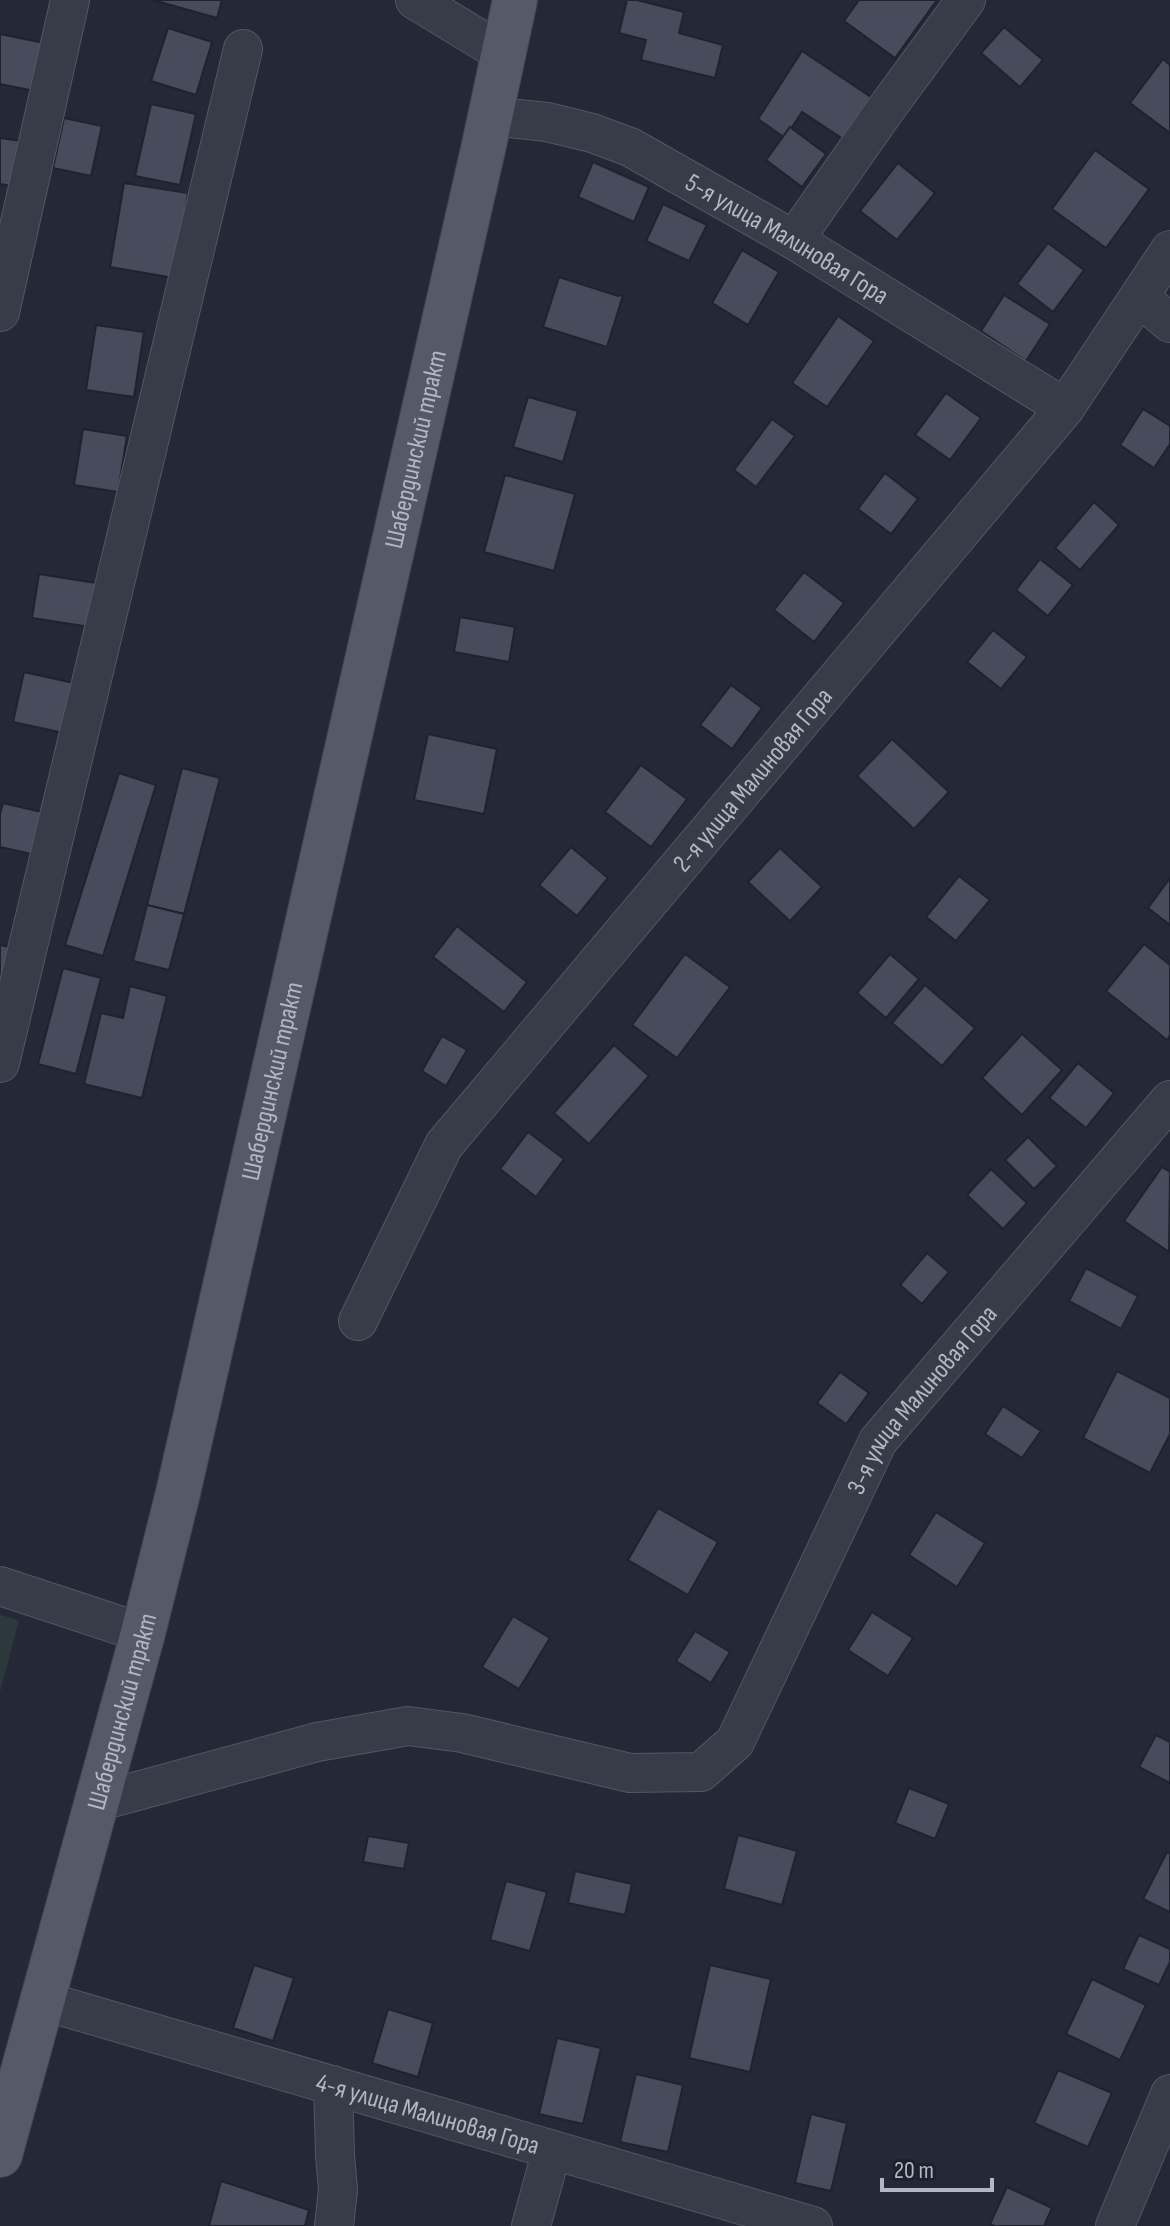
<svg xmlns="http://www.w3.org/2000/svg" width="1170" height="2226" font-family="'Sofia Sans Condensed',sans-serif">
<style>
.green{fill:#2b393c}
.building{fill:#464c5c;stroke:#1f232f;stroke-width:2}
.lines{fill:none;stroke-linecap:round;stroke-linejoin:round}
.minor-casing{stroke:#535763;stroke-width:40}
.major-casing{stroke:#414551;stroke-width:46}
.minor{stroke:#383c48;stroke-width:38}
.major{stroke:#565a68;stroke-width:44}
.labels{text-anchor:middle;stroke-width:8;stroke-linejoin:round;paint-order:stroke}
.street-label{font-size:26px;fill:#b3b7c4;stroke:#1d212d}
</style>
<rect width="100%" height="100%" fill="#252937"/>
<path class="green" d="M0 1615 19 1620 0 1692Z"/>
<g class="building">
<path d="M153 0H222L217 18Z"/>
<path d="M627 0H637L684 12 679 33 723 45 715 78 641 60 646 40 619 33Z"/>
<path d="M859 0H937L895 58 844 21Z"/>
<path d="M1004 27 1043 60 1020 87 981 53Z"/>
<path d="M168 28 212 42 196 95 151 81Z"/>
<path d="M0 34 44 43 35 91 0 84Z"/>
<path d="M802 51 871 97 843 139 802 112 785 138 758 119Z"/>
<path d="M1163 59 1170 65V133L1130 103Z"/>
<path d="M151 104 196 114 180 185 135 176Z"/>
<path d="M64 118 102 126 91 176 53 168Z"/>
<path d="M790 127 826 154 802 187 766 160Z"/>
<path d="M0 138 21 141 12 186 0 184Z"/>
<path d="M1095 150 1149 189 1106 248 1052 209Z"/>
<path d="M593 162 649 187 634 222 578 197Z"/>
<path d="M898 163 935 193 897 240 860 211Z"/>
<path d="M124 183 188 193 174 278 110 267Z"/>
<path d="M663 204 707 225 689 261 646 241Z"/>
<path d="M1048 243 1084 270 1053 312 1017 284Z"/>
<path d="M742 250 779 272 748 325 712 303Z"/>
<path d="M559 277 618 296 623 295 607 347 543 327Z"/>
<path d="M1004 295 1050 324 1026 361 981 331Z"/>
<path d="M838 316 874 341 827 407 792 383Z"/>
<path d="M96 325 144 332 134 397 86 390Z"/>
<path d="M946 393 981 418 950 460 915 435Z"/>
<path d="M528 397 578 411 563 462 513 447Z"/>
<path d="M1143 409 1170 426V444L1154 468 1120 445Z"/>
<path d="M772 419 795 436 756 487 734 470Z"/>
<path d="M83 429 127 436 118 492 74 485Z"/>
<path d="M885 473 918 499 891 534 858 509Z"/>
<path d="M505 475 575 494 554 571 484 552Z"/>
<path d="M1094 502 1119 525 1080 570 1055 548Z"/>
<path d="M1040 559 1073 585 1048 616 1016 590Z"/>
<path d="M804 572 844 603 814 642 774 610Z"/>
<path d="M39 574 96 583 90 627 32 618Z"/>
<path d="M460 617 515 627 509 662 454 652Z"/>
<path d="M993 630 1027 657 1001 689 967 662Z"/>
<path d="M24 672 78 684 68 734 13 722Z"/>
<path d="M731 685 762 708 732 749 700 725Z"/>
<path d="M428 734 497 749 484 814 414 800Z"/>
<path d="M892 739 949 792 914 829 857 776Z"/>
<path d="M641 765 687 799 651 847 605 812Z"/>
<path d="M182 768 220 778 184 914 147 905Z"/>
<path d="M119 773 156 785 103 956 65 945Z"/>
<path d="M3 803 46 813 36 855 0 847V814Z"/>
<path d="M571 847 608 878 577 916 539 885Z"/>
<path d="M780 848 822 887 790 921 748 882Z"/>
<path d="M959 876 990 900 956 941 926 917Z"/>
<path d="M1170 878V925L1148 908Z"/>
<path d="M147 905 184 914 169 970 133 961Z"/>
<path d="M457 926 527 982 504 1012 433 957Z"/>
<path d="M1144 944 1170 965V1035L1167 1040 1106 991Z"/>
<path d="M0 945 9 947 0 987Z"/>
<path d="M685 954 730 987 677 1058 632 1025Z"/>
<path d="M890 954 919 979 886 1018 857 993Z"/>
<path d="M63 968 101 978 76 1074 38 1064Z"/>
<path d="M925 985 975 1028 942 1066 892 1023Z"/>
<path d="M130 986 167 996 142 1098 84 1084 101 1013 123 1018Z"/>
<path d="M1022 1034 1062 1070 1022 1115 982 1078Z"/>
<path d="M442 1036 467 1050 446 1086 422 1071Z"/>
<path d="M614 1045 649 1076 589 1144 554 1113Z"/>
<path d="M1078 1063 1114 1093 1086 1128 1049 1098Z"/>
<path d="M528 1132 564 1159 536 1197 500 1169Z"/>
<path d="M1028 1137 1057 1166 1034 1189 1005 1160Z"/>
<path d="M1162 1167 1170 1172 1169 1252 1124 1221Z"/>
<path d="M991 1169 1027 1203 1003 1229 967 1195Z"/>
<path d="M927 1253 949 1272 922 1304 900 1285Z"/>
<path d="M1086 1268 1138 1296 1121 1329 1069 1301Z"/>
<path d="M1117 1371 1170 1398V1434L1150 1473 1083 1438Z"/>
<path d="M840 1372 869 1393 846 1424 817 1403Z"/>
<path d="M1003 1406 1041 1431 1022 1458 985 1434Z"/>
<path d="M658 1508 718 1542 688 1595 628 1560Z"/>
<path d="M936 1512 985 1543 957 1587 909 1555Z"/>
<path d="M872 1612 913 1638 888 1676 848 1650Z"/>
<path d="M513 1616 550 1638 519 1689 482 1667Z"/>
<path d="M695 1631 730 1652 711 1683 676 1661Z"/>
<path d="M1156 1735 1170 1742V1783L1139 1767Z"/>
<path d="M909 1788 949 1804 935 1839 895 1823Z"/>
<path d="M738 1835 797 1851 782 1905 724 1889Z"/>
<path d="M368 1836 409 1843 404 1869 363 1862Z"/>
<path d="M1167 1852 1170 1854V1912L1143 1899Z"/>
<path d="M575 1871 632 1884 625 1915 568 1903Z"/>
<path d="M506 1881 547 1892 530 1951 490 1940Z"/>
<path d="M1139 1935 1170 1949V1962L1159 1985 1123 1969Z"/>
<path d="M254 1965 294 1978 273 2041 233 2028Z"/>
<path d="M710 1965 771 1979 750 2072 689 2058Z"/>
<path d="M1092 1979 1146 2005 1120 2060 1066 2034Z"/>
<path d="M388 2009 433 2023 418 2077 372 2063Z"/>
<path d="M557 2038 601 2048 583 2124 539 2114Z"/>
<path d="M1058 2070 1112 2093 1088 2147 1034 2123Z"/>
<path d="M636 2074 683 2085 668 2152 620 2142Z"/>
<path d="M811 2114 847 2123 831 2191 795 2183Z"/>
<path d="M221 2181 309 2210 305 2226H209Z"/>
<path d="M1007 2187 1052 2208 1044 2226H994L990 2224Z"/>
</g>
<g class="lines">
<g class="minor-casing">
<g id="minor">
<path d="M415 0 504 54"/>
<path id="s1" d="M490 116 547 122 592 133 630 147 794 240 1065 408"/>
<path d="M794 240 883 113 966 0"/>
<path d="M1140 298 1170 323"/>
<path d="M0 312 70 0"/>
<path d="M0 1063 243 49"/>
<path id="s2" d="M358 1321 444 1145 1065 408 1170 250"/>
<path d="M0 1586 143 1633"/>
<path id="s3" d="M97 1802 317 1742 408 1726 462 1733 630 1773 701 1772 735 1742 878 1441 1170 1100"/>
<path id="s4" d="M44 2001 813 2226"/>
<path d="M333 2085 335 2155 338 2190 334 2226"/>
<path d="M531 2226 552 2150"/>
<path d="M1115 2226 1170 2094"/>
</g>
</g>
<g class="major-casing">
<g id="major">
<path id="s5" d="M0 2155 143 1633 178 1493 484 145 515 0"/>
</g>
</g>
<use href="#minor" class="minor"/>
<use href="#major" class="major"/>
</g>
<g class="labels">
<g class="street-label">
<text dy="9" stroke="none"><textPath href="#s1" startOffset="326">5-я улица Малиновая Гора</textPath></text>
<text dy="9" stroke="none"><textPath href="#s5" startOffset="1756">Шабердинский тракт</textPath></text>
<text dy="9" stroke="none"><textPath href="#s2" startOffset="674">2-я улица Малиновая Гора</textPath></text>
<text dy="9" stroke="none"><textPath href="#s5" startOffset="1108">Шабердинский тракт</textPath></text>
<text dy="9" stroke="none"><textPath href="#s3" startOffset="1056">3-я улица Малиновая Гора</textPath></text>
<text dy="9" stroke="none"><textPath href="#s5" startOffset="460">Шабердинский тракт</textPath></text>
<text dy="9" stroke="none"><textPath href="#s4" startOffset="400">4-я улица Малиновая Гора</textPath></text>
</g>
</g>
<path d="M882 2178v12h110v-12" fill="none" stroke="#b3b7c4" stroke-width="4"/>
<text x="894" y="2178" font-size="24" fill="#b3b7c4" stroke="#1d212d" stroke-width="6" paint-order="stroke">20 m</text>
</svg>
